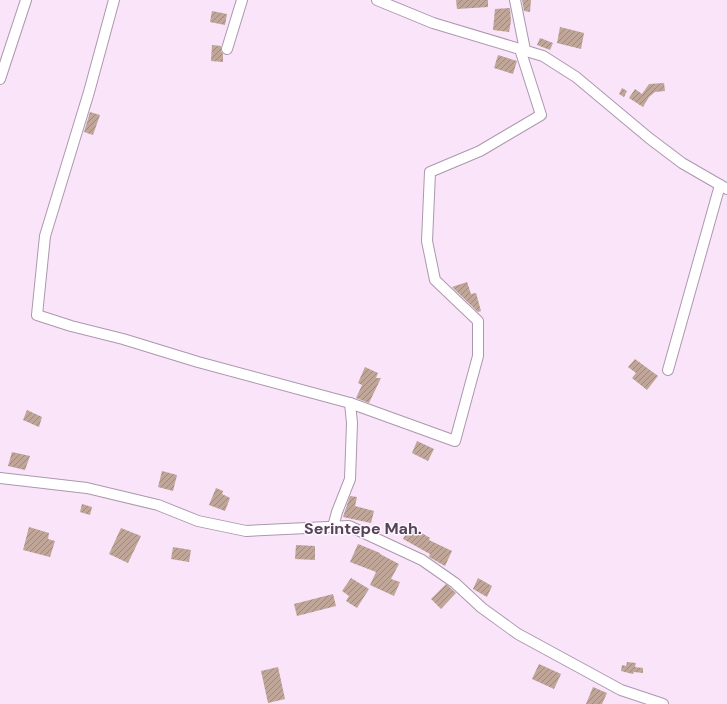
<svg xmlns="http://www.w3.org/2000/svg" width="727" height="704" font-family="'DM Sans',sans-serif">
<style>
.building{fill:url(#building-hatch)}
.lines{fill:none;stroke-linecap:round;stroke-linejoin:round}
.minor-casing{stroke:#ac98ad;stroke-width:12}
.minor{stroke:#fff;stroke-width:10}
.labels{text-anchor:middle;stroke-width:3;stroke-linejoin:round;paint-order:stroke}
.district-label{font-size:16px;font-weight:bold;fill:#554456;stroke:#fef6ff}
</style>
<defs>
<pattern id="building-hatch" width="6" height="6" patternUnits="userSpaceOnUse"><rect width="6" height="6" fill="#c0a599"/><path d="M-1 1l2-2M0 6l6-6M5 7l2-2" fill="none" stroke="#9d877e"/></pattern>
</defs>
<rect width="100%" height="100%" fill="#f9e4fa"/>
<g class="building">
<path d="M456 0H488V7L457 9Z"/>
<path d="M522 0H531L530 12 524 11Z"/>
<path d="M510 8 511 21 509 32 493 30 495 9Z"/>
<path d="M212 11 227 14 225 25 210 22Z"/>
<path d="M560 27 584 33 581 49 557 43Z"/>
<path d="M540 38 553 43 550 50 537 45Z"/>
<path d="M212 45 221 46V51L223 54V62L211 61Z"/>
<path d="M498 55 517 61 513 74 494 68Z"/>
<path d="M664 83 665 91 655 92 649 97 643 107 629 98 635 89 642 94 649 84Z"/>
<path d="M622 88 627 91 624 97 619 94Z"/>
<path d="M90 112 100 115 93 135 84 132Z"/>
<path d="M467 282 471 294 476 293 481 311 478 312 452 287Z"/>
<path d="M635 359 658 376 647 390 632 378 636 373 628 367Z"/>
<path d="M365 367 378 373 376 378H381L369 403 356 398 362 385 358 383Z"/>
<path d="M27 410 42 417 39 427 23 420Z"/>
<path d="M417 441 434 449 428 461 412 453Z"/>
<path d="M12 452 30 456 25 470 8 466Z"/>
<path d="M162 471 177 475 173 491 158 487Z"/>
<path d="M216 488 223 491 222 494 230 498 225 511 209 505Z"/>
<path d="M350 496 357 497 355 506 374 511 371 523 343 517Z"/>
<path d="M82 504 92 507 90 515 80 512Z"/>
<path d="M410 526 430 538 429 540 452 551 445 566 429 557 430 554 403 539Z"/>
<path d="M29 527 49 533 48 539 55 541 50 557 23 550Z"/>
<path d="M121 528 141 536 128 563 109 554Z"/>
<path d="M358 544 380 553V554L399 564 391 579 400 582 394 596 370 585 376 572 350 562Z"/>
<path d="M296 545 315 546V560L295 559Z"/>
<path d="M173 547 191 550 189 562 171 559Z"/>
<path d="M351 578 369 589 357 608 346 601 349 596 342 591Z"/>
<path d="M478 578 492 586 487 597 473 589Z"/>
<path d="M446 584 456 593 441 609 431 599Z"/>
<path d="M333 594 336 606 297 616 294 604Z"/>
<path d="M627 662 636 663 635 667 643 668V673L634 672 633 674 621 671 622 665 626 666Z"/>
<path d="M539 664 561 674 554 689 532 679Z"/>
<path d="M278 667 285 699 268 703 261 671Z"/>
<path d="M593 687 607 693 602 704H586Z"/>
</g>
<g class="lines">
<g class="minor-casing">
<g id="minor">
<path d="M114 0 89 92 45 236 37 315 71 326 123 339 198 362 350 403 352 423 350 479 337 512 333 527"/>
<path d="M377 0 433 23 543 56 576 77 649 138 682 163 727 189"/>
<path d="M515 0 525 50"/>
<path d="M227 49 242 0"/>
<path d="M0 79 26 0"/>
<path d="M668 370 720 185"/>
<path d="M350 403 455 441 478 356V321L435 280 427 241 430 172 480 151 541 115 520 49"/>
<path d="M0 478 87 488 158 505 198 521 246 531 349 526 422 560 455 583 482 608 518 634 621 690 663 704"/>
</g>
</g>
<use href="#minor" class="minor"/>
</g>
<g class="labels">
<g class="district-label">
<text x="363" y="534">Serintepe Mah.</text>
</g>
</g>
</svg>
